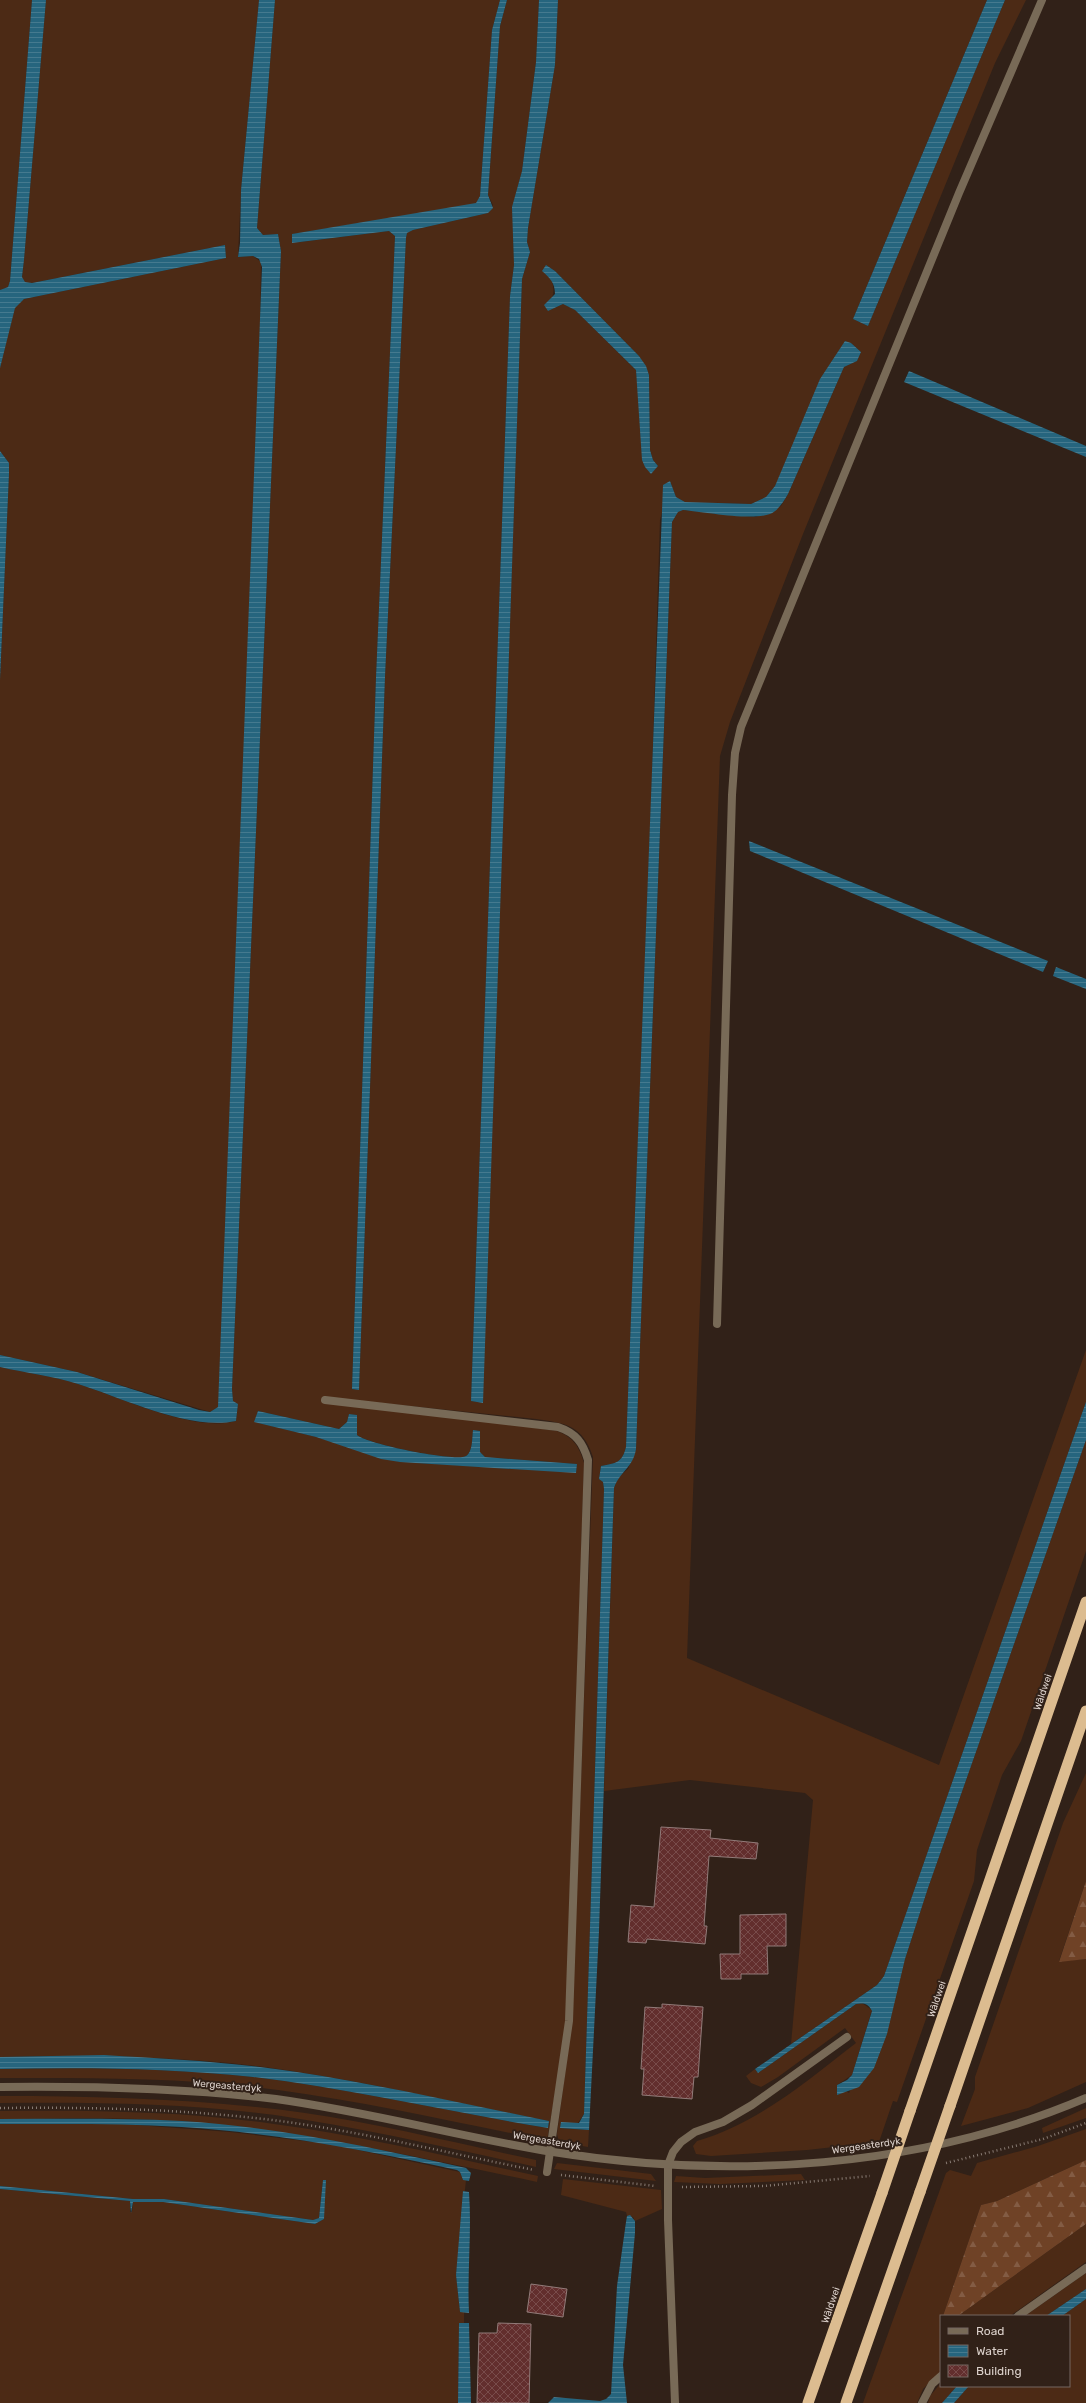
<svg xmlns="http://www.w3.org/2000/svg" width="1086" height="2403" font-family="Rubik,sans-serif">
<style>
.grass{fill:#4c2a15;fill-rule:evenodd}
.forest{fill:url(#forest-firs)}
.water{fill:url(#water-rules)}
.building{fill:url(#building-cross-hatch);stroke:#927b79}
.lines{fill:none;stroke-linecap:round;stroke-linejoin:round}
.path{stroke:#887b73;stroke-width:2.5;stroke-dasharray:1 3;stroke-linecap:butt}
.service{stroke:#786a57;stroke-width:8}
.minor{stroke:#786a57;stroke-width:8}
.tertiary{stroke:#786a57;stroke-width:8}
.trunk{stroke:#dcbc90;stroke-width:11}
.trunk-bridge{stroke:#dcbc90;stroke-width:11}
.labels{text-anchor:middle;stroke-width:4;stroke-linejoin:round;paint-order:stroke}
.street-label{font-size:10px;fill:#dcd1cb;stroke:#312118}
</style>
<defs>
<pattern id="forest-firs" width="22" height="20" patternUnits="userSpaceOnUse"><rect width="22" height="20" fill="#6f4226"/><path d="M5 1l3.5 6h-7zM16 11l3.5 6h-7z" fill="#835c44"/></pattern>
<pattern id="water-rules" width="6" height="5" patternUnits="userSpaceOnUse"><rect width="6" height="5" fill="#26657e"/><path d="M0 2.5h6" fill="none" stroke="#457a8f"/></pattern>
<pattern id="building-cross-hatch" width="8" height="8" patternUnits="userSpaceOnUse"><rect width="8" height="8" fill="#622e2d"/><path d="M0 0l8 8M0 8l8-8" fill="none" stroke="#784b4a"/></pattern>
</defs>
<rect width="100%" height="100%" fill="#312118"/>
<g class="grass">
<path d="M0 0H32L10 281 8 287 0 290Z"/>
<path d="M46 0H259L241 190 238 257 253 256 261 262 260 335 220 1401 218 1407 210 1412 77 1372 0 1355V680L9 474V463L0 451V367L15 307 24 299 226 258 225 245 32 283 25 282 22 278 24 260Z"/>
<path d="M275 0H500L492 30 480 196 476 204 293 234V243L389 231 395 236 376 677 352 1389 359 1390 385 677 406 238 407 233 413 230 488 213 493 205 488 195 500 26 507 0H539L536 62 522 171 513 205 514 265 510 296 471 1401 482 1403 522 279 530 252 527 242 528 228 555 65 558 0H987L853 319 868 326 1005 0H1026L995 63 803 534 730 722 720 756 687 1658 939 1765 1086 1350V1402L884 1976 877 1985 791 2044 813 1800 805 1793 690 1780 604 1791 614 1488 618 1478 628 1469 636 1449 672 522 678 512 683 510 756 517 781 506 788 494 844 367 857 361 861 352 851 343 775 486 766 497 751 504 685 502 676 497 670 481 660 520 651 807 626 1447C622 1463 616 1463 601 1466L599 1479 603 1482 604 1489 584 2114 578 2123 561 2122V2128L589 2130 588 2147 559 2142 557 2134 572 2021 593 1457C583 1425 565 1423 536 1419L323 1397 557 1431C573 1437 579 1446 584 1463L566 2015 564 2038 548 2135 546 2140C457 2123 368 2102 278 2090 186 2077 93 2078 0 2078V2069C85 2067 169 2068 253 2077 352 2089 449 2112 548 2128L549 2121C452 2102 356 2079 257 2066 172 2056 86 2056 0 2057V1367C26 1373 53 1376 78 1384 120 1397 194 1433 236 1421L238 1405 233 1402 232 1389 281 251 278 234 263 235 257 228ZM546 265 555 271 639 356 649 375 650 450 653 460 658 466 651 473 645 467 636 370 575 310 563 304 548 311C556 287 555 289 546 265ZM258 1411 339 1429 347 1422 349 1414 357 1415V1435C368 1444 455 1462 466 1456 473 1452 472 1437 473 1430L480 1431V1452L485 1457 577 1464 576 1472 400 1462 316 1437 255 1422Z"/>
<path d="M1086 1440V1551L1021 1741 1002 1775 977 1850 974 1881 897 2102 893 2101 879 2142 807 2150 711 2156 696 2154 693 2146 697 2141C757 2124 807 2081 856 2043L845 2028 778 2077 761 2087 751 2083 746 2076 755 2069 758 2073 856 2004 862 2003 872 2010 852 2075 837 2085 849 2093 905 1959 928 1888Z"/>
<path d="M1086 1773V1881L1059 1961 1086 1959V2082L1028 2108 961 2126 975 2089V2077L1063 1823Z"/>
<path d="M0 2096C102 2096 203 2099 305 2113 382 2124 459 2144 536 2160V2167C450 2148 363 2128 275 2115 184 2103 92 2102 0 2103Z"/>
<path d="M1086 2108V2118L1043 2133 1042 2128Z"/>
<path d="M0 2111C92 2110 183 2111 274 2124 363 2136 450 2157 538 2176L537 2182C421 2157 304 2132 185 2122 124 2116 61 2119 0 2119Z"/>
<path d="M0 2124H123L230 2132 330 2144 460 2172 463 2180H466L456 2275 460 2312H464V2323H459L458 2403H0V2189L130 2201V2212H132L133 2202H163L315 2224 324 2219 323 2180 319 2218 313 2220 164 2199H133L0 2186Z"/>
<path d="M1086 2129V2160L997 2201 981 2205 943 2316H941V2371L923 2389 917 2403H863L946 2173 950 2170 971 2176 977 2163 1038 2146Z"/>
<path d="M557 2163 651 2174 656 2181 554 2169Z"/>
<path d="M801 2174 805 2180 720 2184 674 2182 676 2176 705 2178Z"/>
<path d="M563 2179 661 2190 662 2209 635 2221 633 2217 627 2216 626 2212 561 2195Z"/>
<path d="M1086 2224V2262L1010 2316H958Z"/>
<path d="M1086 2273V2289L1046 2316H1025Z"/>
<path d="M1086 2299V2403H954L969 2386H1069V2316H1062Z"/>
<path d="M941 2383V2386H957L942 2403H928L930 2396Z"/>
</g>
<g class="forest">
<path d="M1086 1881V1959L1059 1962Z"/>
<path d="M1086 2160V2224L958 2316H943L981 2205 997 2201Z"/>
</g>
<g class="water">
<path d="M32 0H46L24 260 22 277 25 282 32 283 225 245 226 258 24 299 15 308 0 368V290L8 287 10 281Z"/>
<path d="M259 0H275L257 228 263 235 278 234 281 251 232 1389 233 1401 238 1404 236 1421C189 1431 123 1398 78 1384 53 1376 26 1373 0 1367V1355L77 1372 199 1410 210 1412 218 1407 262 267 259 259 253 256 238 257 240 243 241 190Z"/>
<path d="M500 0H507L500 26 488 195 493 208 488 213 413 230 407 233 406 238 385 677 359 1390 352 1389 376 677 395 236 389 231 292 243V234L476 203 480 196 492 30Z"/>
<path d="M539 0H558L555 65 528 228 527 242 530 252 522 279 483 1403 471 1401 510 296 514 265 512 207 522 171 536 62Z"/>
<path d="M987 0H1005L868 326 853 319Z"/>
<path d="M546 265 555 271 639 356 646 366 649 375 650 450 653 460 658 466 651 474 645 467 642 460 636 370 575 310 563 304 548 311 544 305 555 294C555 283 550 278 542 271Z"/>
<path d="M845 341 851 343 861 352 857 361 844 367 788 494C784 501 778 511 770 514 751 521 705 512 683 510L678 512 672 522 636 1449C633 1468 620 1471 614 1488L599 1931 589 2130 560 2128 561 2122 579 2123 584 2114 604 1489 603 1482 599 1479 601 1466C616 1463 622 1463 626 1447L663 485 670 481 676 497 685 502 751 504 766 497 775 486 820 379Z"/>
<path d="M909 371 1086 446V457L904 382Z"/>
<path d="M0 451 9 463V474L0 680Z"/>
<path d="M749 841 1048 961 1043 972 750 851Z"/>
<path d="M1056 967 1086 979V989L1053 976Z"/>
<path d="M1086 1402V1440L928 1888 905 1959 887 2034 874 2068 859 2087 837 2095V2085L847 2080 852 2075 872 2011C868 2003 863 2003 856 2004L758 2073 755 2069 877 1985 884 1976Z"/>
<path d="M258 1411 339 1429 347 1422 349 1414 357 1415V1435C367 1444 455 1462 466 1456 473 1452 472 1437 473 1430L480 1431V1452L485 1457 577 1464 576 1473 400 1462 381 1459 316 1437 254 1422Z"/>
<path d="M104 2055C169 2059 233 2062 297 2072 382 2085 465 2104 549 2121L548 2128C449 2112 352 2089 253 2077 169 2068 85 2067 0 2069V2057Z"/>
<path d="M0 2119C61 2119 121 2118 182 2121 278 2127 373 2148 466 2168L471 2173 469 2181 463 2180 460 2172 457 2170C366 2150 275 2133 182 2127 121 2123 61 2124 0 2124Z"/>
<path d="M323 2180H326L324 2219 315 2224 163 2202H133L131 2213 130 2201 0 2189V2186L133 2199H164L313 2220 319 2218Z"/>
<path d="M463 2191 469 2192C472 2232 467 2273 469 2313L460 2312 456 2275Z"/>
<path d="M630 2215 635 2221V2233L623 2365 627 2403H548L554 2397 600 2401 606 2399 611 2394 617 2286 626 2222 627 2216Z"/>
<path d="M1086 2289V2299L1062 2316H1046Z"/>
<path d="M459 2323H469L471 2403H458Z"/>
<path d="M957 2386H969L954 2403H942Z"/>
</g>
<g class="building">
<path d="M661 1827 711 1830 710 1838 758 1843 756 1859 709 1856 704 1926H707L705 1944 647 1939 646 1943 628 1942 631 1905 654 1907Z"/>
<path d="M786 1914V1946H767L768 1974H741V1979H721L720 1954H740V1915Z"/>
<path d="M662 2004 703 2007 698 2077H694L692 2099 642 2095 644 2069H641L645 2007 662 2008Z"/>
<path d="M531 2284 567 2289 563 2317 527 2312Z"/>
<path d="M498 2323 531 2324 529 2403H477L479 2333H497Z"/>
</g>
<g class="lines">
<g class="path">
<path d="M0 2108C91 2107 182 2109 272 2120 360 2131 447 2153 534 2170"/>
<path d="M946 2163 1043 2139 1086 2123"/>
<path d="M561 2175 655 2186"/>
<path d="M682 2187 764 2186 870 2176"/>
</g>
<g class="service">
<path d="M717 1324 732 795 735 753 741 727 959 193 1042 0"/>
<path d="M325 1400 558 1427C576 1433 583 1443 588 1460L569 2021 547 2172"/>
<path d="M675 2403 668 2220V2165L673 2152 681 2142 695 2132 723 2122 752 2105 847 2037"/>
</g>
<g class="minor">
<path d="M1018 2316 1086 2268"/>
<path d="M922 2403 932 2384 941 2376"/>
</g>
<path class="tertiary" d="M0 2087C92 2086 185 2088 276 2099 370 2112 461 2137 553 2152 730 2180 920 2169 1086 2098"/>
<g class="trunk">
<path d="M950 2106 1086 1711"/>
<path d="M910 2111 1086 1602"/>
<path d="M808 2403 882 2193"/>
<path d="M846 2403 920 2192"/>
</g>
<g class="trunk-bridge">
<path d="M920 2192 950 2106"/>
<path d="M882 2193 910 2111"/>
</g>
</g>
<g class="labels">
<g class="street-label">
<text transform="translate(1042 1692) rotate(-71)" y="4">Wâldwei</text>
<text transform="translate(936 1999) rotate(-71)" y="4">Wâldwei</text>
<text transform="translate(227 2085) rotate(5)" y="4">Wergeasterdyk</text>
<text transform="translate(547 2140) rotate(10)" y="4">Wergeasterdyk</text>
<text transform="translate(866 2145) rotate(-8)" y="4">Wergeasterdyk</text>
<text transform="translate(830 2305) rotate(-71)" y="4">Wâldwei</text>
</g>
</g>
<rect x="940" y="2315" width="130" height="72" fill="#312118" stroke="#756760"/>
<rect x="948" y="2328" width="20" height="6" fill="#786a57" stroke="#756760"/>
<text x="976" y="2335" font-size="12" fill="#dcd1cb">Road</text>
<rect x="948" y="2345" width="20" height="12" fill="url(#water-rules)" stroke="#756760"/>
<text x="976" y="2355" font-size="12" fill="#dcd1cb">Water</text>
<rect x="948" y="2365" width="20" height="12" fill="url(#building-cross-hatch)" stroke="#756760"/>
<text x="976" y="2375" font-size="12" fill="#dcd1cb">Building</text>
</svg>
